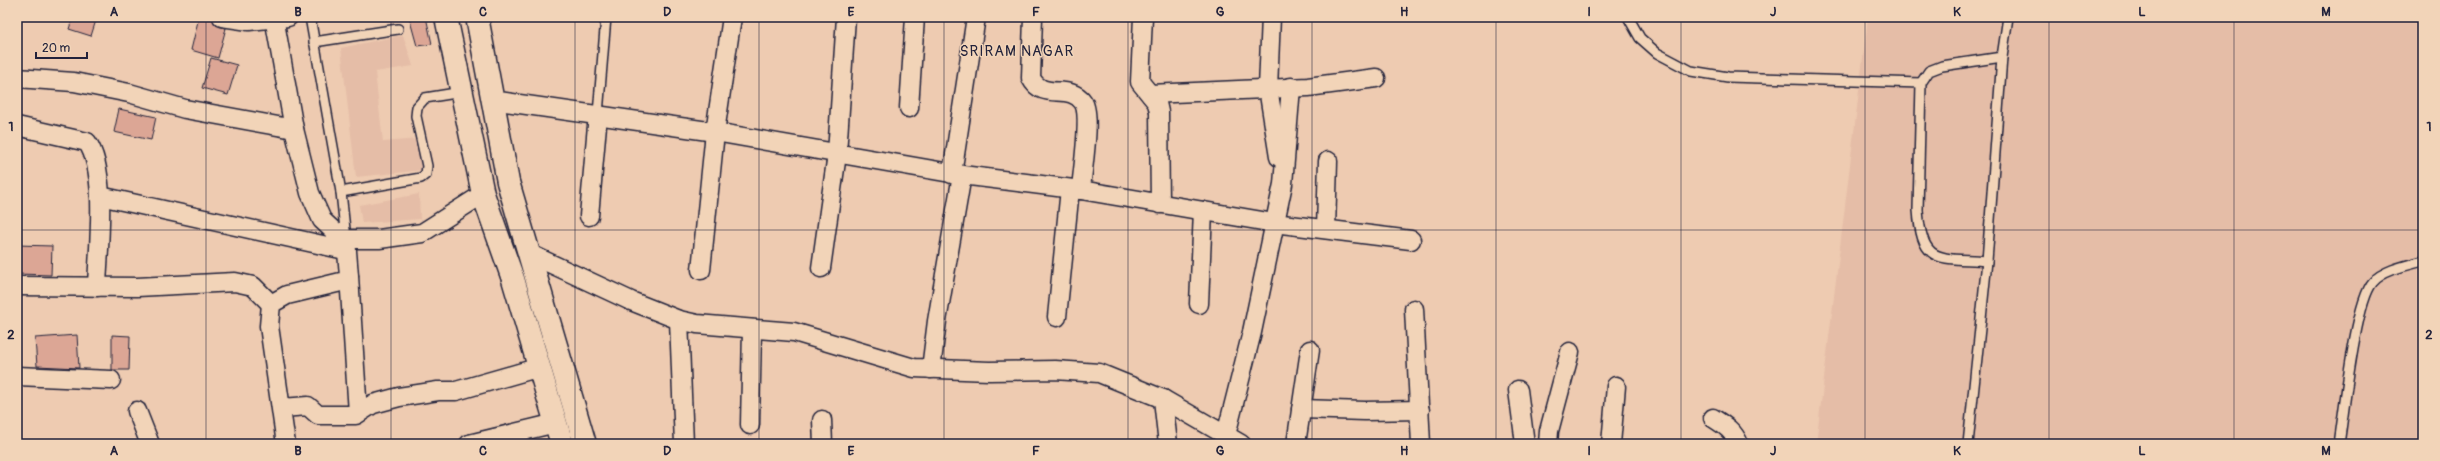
<svg xmlns="http://www.w3.org/2000/svg" width="2440" height="461" font-family="Pangolin,sans-serif">
<style>
.built{fill:#e5bda7}
.building{fill:#dca695;stroke:#22223b}
.lines{fill:none;stroke-linecap:round;stroke-linejoin:round}
.lane-casing{stroke:#22223b;stroke-width:12}
.street-casing{stroke:#22223b;stroke-width:21}
.secondary-casing{stroke:#22223b;stroke-width:25}
.lane{stroke:#f2d4b8;stroke-width:9}
.street{stroke:#f2d4b8;stroke-width:18}
.secondary{stroke:#f2d4b8;stroke-width:22}
.grid{fill:none;stroke:#22223b;stroke-width:1;stroke-opacity:0.55}
.labels{text-anchor:middle;stroke-width:3;stroke-linejoin:round;paint-order:stroke}
.neighbourhood-label{font-size:15px;letter-spacing:1px;fill:#22223b;stroke:#f2d4b8}
.neatline{fill:none;stroke:#22223b;stroke-width:1.5}
.grid-label{font-size:13px;text-anchor:middle;font-weight:bold;fill:#22223b}
</style>
<rect width="100%" height="100%" fill="#eecbb1"/>
<filter id="ink" filterUnits="userSpaceOnUse"><feTurbulence type="fractalNoise" baseFrequency=".025" numOctaves="2"/><feDisplacementMap in="SourceGraphic" scale="8" xChannelSelector="R" yChannelSelector="G"/><feConvolveMatrix kernelMatrix="1 2 1 2 8 2 1 2 1" color-interpolation-filters="sRGB"/></filter>
<g filter="url(#ink)">
<g class="built">
<path d="M1868 17H2423V444H1816Z"/>
<path d="M403 35 413 66 375 72 383 142 418 139 424 170 356 177 341 48Z"/>
<path d="M419 194 420 219 362 223 359 205Z"/>
</g>
<g class="building">
<path d="M73 17H97L91 36 69 29Z"/>
<path d="M199 17H212L216 25 226 28 218 58 191 50Z"/>
<path d="M409 17H426L432 44 417 46Z"/>
<path d="M211 58 237 65 228 95 202 88Z"/>
<path d="M119 109 156 117 151 140 114 132Z"/>
<path d="M17 245 52 246 51 275 17 274Z"/>
<path d="M77 335 79 368 37 366 35 338Z"/>
<path d="M112 335 130 336 129 370H112Z"/>
</g>
<g class="lines">
<g class="lane-casing">
<g id="lane">
<path d="M310 17 341 192 346 239"/>
<path d="M1628 17 1640 38 1657 53 1691 71 1728 77 1921 83"/>
<path d="M314 42 398 29"/>
<path d="M598 114 606 17"/>
<path d="M341 192 421 178 426 174 427 166 416 116 417 107 425 98 462 92"/>
<path d="M1987 261C1939 257 1922 266 1918 210L1921 83 1929 71 1942 66 2002 57"/>
<path d="M1968 444 1987 261 2002 57 2008 17"/>
<path d="M2339 444C2344 413 2355 302 2373 282 2383 270 2408 265 2423 261"/>
</g>
</g>
<g class="street-casing">
<g id="street">
<path d="M222 17 249 21 288 17"/>
<path d="M274 17 294 129 310 193 322 220 337 234 346 239H379L422 233 483 194"/>
<path d="M1033 17 1031 78C1043 102 1069 82 1083 102 1092 115 1082 172 1081 190"/>
<path d="M1143 17 1140 82 1157 103 1159 112 1160 204"/>
<path d="M1271 17 1268 88 1279 157"/>
<path d="M17 78 74 82 129 93 185 109 294 129"/>
<path d="M1150 94 1308 87 1376 78"/>
<path d="M492 100 715 132 732 17"/>
<path d="M909 108 915 17"/>
<path d="M17 126 87 142C108 171 98 250 97 287"/>
<path d="M952 174 976 17"/>
<path d="M100 196 345 250"/>
<path d="M589 216 598 114"/>
<path d="M1326 229 1328 161"/>
<path d="M528 253 631 301 679 320 697 324 794 332 914 368 989 371 1055 370 1099 373 1163 399 1241 444"/>
<path d="M821 268 837 154 846 17"/>
<path d="M701 270 715 132 962 175 1081 190 1274 223 1411 240"/>
<path d="M349 276 358 413"/>
<path d="M17 286 137 287 235 282 253 286 271 304"/>
<path d="M1199 304 1203 211"/>
<path d="M1414 309 1421 444"/>
<path d="M1057 317 1070 189"/>
<path d="M679 320 684 444"/>
<path d="M931 369 937 321 962 175"/>
<path d="M17 376 111 380"/>
<path d="M1518 390 1525 444"/>
<path d="M1163 399 1168 444"/>
<path d="M282 408 308 406 318 415H356L373 404 399 397 438 391H456L540 367"/>
<path d="M1301 409 1365 411 1420 410"/>
<path d="M137 411 150 444"/>
<path d="M1713 418C1724 425 1734 431 1739 444"/>
<path d="M822 420 823 444"/>
<path d="M750 425 752 329"/>
<path d="M286 444 269 326 271 304 287 295 345 281 349 276 346 239"/>
<path d="M469 444 556 423"/>
<path d="M1226 444V435L1252 332 1283 184 1291 87"/>
<path d="M1296 444 1310 350"/>
<path d="M1548 444 1549 431 1570 352"/>
<path d="M1611 444 1616 386"/>
</g>
</g>
<g class="secondary-casing">
<g id="secondary">
<path d="M446 17 483 194 513 279 562 444"/>
<path d="M477 17 508 182 585 444"/>
</g>
</g>
<use href="#lane" class="lane"/>
<use href="#street" class="street"/>
<use href="#secondary" class="secondary"/>
</g>
</g>
<path class="grid" d="M206 17V444M391 17V444M575 17V444M759 17V444M944 17V444M1128 17V444M1312 17V444M1496 17V444M1681 17V444M1865 17V444M2049 17V444M2234 17V444M17 230H2423"/>
<g class="labels">
<g class="neighbourhood-label">
<text x="1017" y="56">SRIRAM NAGAR</text>
</g>
</g>
<rect width="2440" height="461" fill="none" stroke="#f2d4b8" stroke-width="44"/>
<path d="M36 52v6h51v-6" fill="none" stroke="#22223b" stroke-width="2"/>
<text x="42" y="52" font-size="12" fill="#22223b" stroke="#f2d4b8" stroke-width="3" paint-order="stroke">20 m</text>
<rect x="22" y="22" width="2396" height="417" class="neatline"/>
<g class="grid-label">
<text x="114" y="16">A</text>
<text x="298" y="16">B</text>
<text x="483" y="16">C</text>
<text x="667" y="16">D</text>
<text x="851" y="16">E</text>
<text x="1036" y="16">F</text>
<text x="1220" y="16">G</text>
<text x="1404" y="16">H</text>
<text x="1589" y="16">I</text>
<text x="1773" y="16">J</text>
<text x="1957" y="16">K</text>
<text x="2142" y="16">L</text>
<text x="2326" y="16">M</text>
<text x="11" y="131">1</text>
<text x="2429" y="131">1</text>
<text x="11" y="339">2</text>
<text x="2429" y="339">2</text>
<text x="114" y="455">A</text>
<text x="298" y="455">B</text>
<text x="483" y="455">C</text>
<text x="667" y="455">D</text>
<text x="851" y="455">E</text>
<text x="1036" y="455">F</text>
<text x="1220" y="455">G</text>
<text x="1404" y="455">H</text>
<text x="1589" y="455">I</text>
<text x="1773" y="455">J</text>
<text x="1957" y="455">K</text>
<text x="2142" y="455">L</text>
<text x="2326" y="455">M</text>
</g>
</svg>
